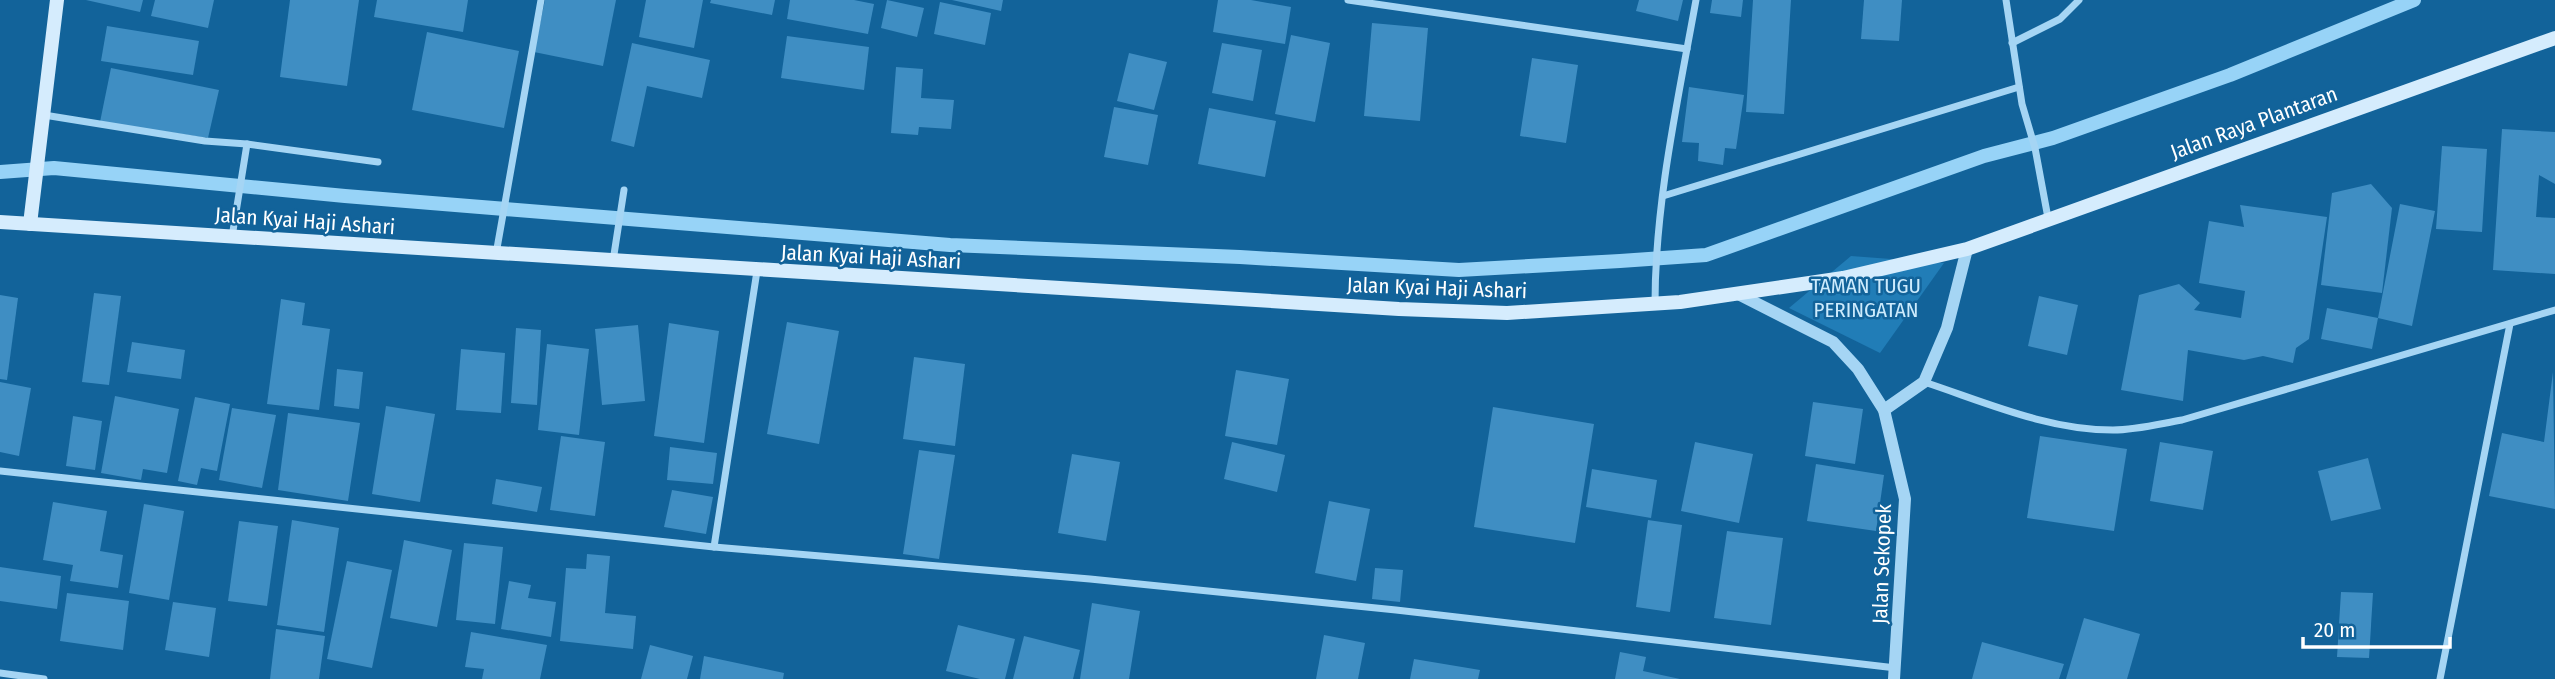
<svg xmlns="http://www.w3.org/2000/svg" width="2555" height="679" font-family="'Fira Sans Condensed',sans-serif">
<style>
.green{fill:#217db7}
.lines{fill:none;stroke-linecap:round;stroke-linejoin:round}
.stream{stroke:#97d3f7;stroke-width:14}
.building{fill:#3f8ec3}
.minor{stroke:#a5d5f4;stroke-width:7}
.tertiary{stroke:#a5d5f4;stroke-width:12}
.secondary{stroke:#d5ecfd;stroke-width:14}
.labels{text-anchor:middle;stroke-width:5;stroke-linejoin:round;paint-order:stroke}
.street-label{font-size:21px;fill:#fff;stroke:#12639a}
.park-label{font-size:21px;fill:#cdebfd;stroke:#12639a}
</style>
<rect width="100%" height="100%" fill="#12639a"/>
<path class="green" d="M1851 256 1944 263 1880 353 1789 308Z"/>
<g class="lines">
<path class="stream" d="M0 172 54 168 345 196 950 245 1240 257 1459 270 1620 261 1706 255 1984 156 2053 138 2230 75 2414 0"/>
</g>
<g class="building">
<path d="M86 0H143L140 12Z"/>
<path d="M155 0H214L208 28 151 16Z"/>
<path d="M290 0H359L347 86 280 77Z"/>
<path d="M377 0H468L463 32 374 17Z"/>
<path d="M545 0H616L603 66 534 52Z"/>
<path d="M646 0H703L694 48 639 37Z"/>
<path d="M711 0H775L772 15 710 3Z"/>
<path d="M790 0H854L874 4 868 34 787 19Z"/>
<path d="M887 0 924 8 917 37 881 28Z"/>
<path d="M952 0H1003L1001 11Z"/>
<path d="M1218 0H1251L1291 7 1285 44 1213 32Z"/>
<path d="M1639 0H1683L1678 21 1636 11Z"/>
<path d="M1712 0H1743L1741 17 1710 13Z"/>
<path d="M1753 0H1791L1784 114 1746 112Z"/>
<path d="M1864 0H1902L1899 41 1861 39Z"/>
<path d="M940 2 991 13 985 45 934 34Z"/>
<path d="M1372 23 1428 28 1420 121 1364 116Z"/>
<path d="M107 26 199 41 193 75 101 61Z"/>
<path d="M427 32 519 51 504 128 412 110Z"/>
<path d="M1291 35 1330 43 1315 122 1275 114Z"/>
<path d="M787 36 869 47 864 90 781 78Z"/>
<path d="M632 43 710 60 702 98 647 86 634 147 611 141Z"/>
<path d="M1222 43 1262 50 1253 101 1212 93Z"/>
<path d="M1129 53 1167 62 1154 110 1117 101Z"/>
<path d="M1532 58 1578 65 1566 143 1520 136Z"/>
<path d="M896 67 923 69 921 98 954 100 951 129 919 127 918 135 891 133Z"/>
<path d="M111 68 219 90 208 138 100 122Z"/>
<path d="M1689 87 1744 95 1736 149 1725 148 1723 165 1698 161 1699 143 1682 142Z"/>
<path d="M1114 107 1158 115 1148 165 1104 157Z"/>
<path d="M1209 108 1276 121 1265 177 1198 164Z"/>
<path d="M2502 129 2555 132V184L2539 175 2536 217 2555 218V274L2493 270Z"/>
<path d="M2442 146 2487 149 2482 232 2436 229Z"/>
<path d="M2371 184 2392 208 2382 293 2321 285 2332 193Z"/>
<path d="M2400 204 2435 211 2412 326 2378 318 2372 349 2321 339 2327 308 2378 318Z"/>
<path d="M2240 205 2327 217 2309 339 2296 348 2293 363 2263 356 2244 360 2188 350 2183 401 2121 390 2139 295 2179 284 2200 303 2194 310 2241 318 2245 291 2199 283 2209 221 2244 227Z"/>
<path d="M94 293 121 296 109 385 82 382Z"/>
<path d="M0 295 18 298 7 380 0 379Z"/>
<path d="M2039 296 2078 305 2067 355 2028 346Z"/>
<path d="M281 299 305 303 302 325 330 329 319 410 267 404Z"/>
<path d="M787 322 839 331 819 444 767 434Z"/>
<path d="M669 323 719 331 704 443 654 436Z"/>
<path d="M638 325 645 401 602 405 595 329Z"/>
<path d="M516 328 541 330 537 405 511 403Z"/>
<path d="M132 342 185 350 181 379 127 372Z"/>
<path d="M547 344 589 349 579 435 538 430Z"/>
<path d="M461 349 505 353 501 413 456 410Z"/>
<path d="M914 357 965 364 955 446 903 439Z"/>
<path d="M337 369 363 372 359 409 334 406Z"/>
<path d="M1236 370 1289 379 1277 445 1225 436Z"/>
<path d="M2553 372 2555 509 2489 496 2502 433 2544 442Z"/>
<path d="M0 382 31 388 19 456 0 452Z"/>
<path d="M115 396 179 409 167 473 143 469 141 480 101 473Z"/>
<path d="M195 397 230 404 217 471 201 468 197 485 178 481Z"/>
<path d="M1813 402 1863 409 1855 464 1805 456Z"/>
<path d="M386 406 435 414 420 502 372 494Z"/>
<path d="M1493 407 1594 424 1575 543 1474 527Z"/>
<path d="M232 408 276 415 262 488 219 480Z"/>
<path d="M288 413 360 423 348 501 278 490Z"/>
<path d="M73 416 102 421 95 470 66 466Z"/>
<path d="M561 436 605 442 595 516 550 510Z"/>
<path d="M2040 436 2127 449 2114 531 2027 518Z"/>
<path d="M1232 442 1285 455 1277 492 1224 479Z"/>
<path d="M1695 442 1753 454 1739 523 1681 511Z"/>
<path d="M2160 442 2213 451 2203 510 2150 501Z"/>
<path d="M670 447 717 453 713 484 667 480Z"/>
<path d="M919 450 955 455 939 559 903 554Z"/>
<path d="M1072 454 1120 462 1106 541 1058 533Z"/>
<path d="M2368 458 2381 509 2331 521 2318 471Z"/>
<path d="M1816 464 1884 475 1876 531 1807 521Z"/>
<path d="M1592 469 1657 480 1651 518 1586 507Z"/>
<path d="M496 479 542 487 537 512 492 504Z"/>
<path d="M672 490 713 497 706 534 664 527Z"/>
<path d="M1329 501 1370 509 1356 581 1315 573Z"/>
<path d="M53 502 107 511 100 551 123 555 118 588 70 581 73 565 43 560Z"/>
<path d="M144 504 184 511 169 600 129 593Z"/>
<path d="M292 520 339 528 324 632 277 625Z"/>
<path d="M1648 520 1682 525 1670 612 1636 607Z"/>
<path d="M239 521 278 526 267 606 228 601Z"/>
<path d="M1727 531 1783 538 1771 625 1714 618Z"/>
<path d="M404 540 452 550 437 627 390 618Z"/>
<path d="M464 543 503 547 495 624 456 620Z"/>
<path d="M587 554 610 556 605 613 636 616 633 649 560 641 566 568 586 569Z"/>
<path d="M347 561 392 570 372 668 327 659Z"/>
<path d="M0 567 61 576 57 609 0 601Z"/>
<path d="M1375 568 1403 570 1400 602 1372 599Z"/>
<path d="M509 581 531 585 528 598 556 602 551 637 501 629Z"/>
<path d="M2341 592 2373 593 2369 658 2337 657Z"/>
<path d="M67 593 129 601 123 650 60 641Z"/>
<path d="M173 602 216 608 209 657 165 650Z"/>
<path d="M1092 603 1140 611 1129 679H1080Z"/>
<path d="M2084 618 2140 634 2127 679H2066Z"/>
<path d="M958 625 1015 639 1005 679H980L946 671Z"/>
<path d="M276 629 325 636 319 679H270Z"/>
<path d="M471 632 547 645 540 679H482L484 669 465 667Z"/>
<path d="M1324 635 1365 643 1358 679H1316Z"/>
<path d="M1024 636 1080 650 1073 679H1013Z"/>
<path d="M1982 642 2064 664 2059 679H1972Z"/>
<path d="M650 645 693 656 687 679H641Z"/>
<path d="M1620 652 1646 657 1643 671 1680 679H1615Z"/>
<path d="M704 656 784 673 783 679H700Z"/>
<path d="M1414 659 1480 670 1478 679H1410Z"/>
</g>
<g class="lines">
<g class="minor">
<path d="M1348 0 1687 49"/>
<path d="M2006 0 2022 104 2035 148 2048 218"/>
<path d="M2012 43 2060 19 2079 0"/>
<path d="M44 115 205 141 247 144 378 162"/>
<path d="M1663 196 2019 87"/>
<path d="M232 237 247 144"/>
<path d="M496 254 541 0"/>
<path d="M613 261 624 190"/>
<path d="M1655 304C1655 202 1678 100 1696 0"/>
<path d="M1924 382C1985 402 2047 430 2113 430 2136 430 2159 424 2182 420L2555 310"/>
<path d="M0 471 714 547 1090 579 1396 610 1896 668"/>
<path d="M714 547 757 271"/>
<path d="M0 673 44 679"/>
<path d="M2440 679 2510 324"/>
</g>
<g class="tertiary">
<path d="M1740 295 1833 342 1858 369 1884 410 1905 499 1894 679"/>
<path d="M1884 410 1924 382 1947 328 1967 249"/>
</g>
<g class="secondary">
<path d="M0 222 1399 309 1507 313 1680 302 1843 278 1967 249 2555 38"/>
<path d="M30 224 57 0"/>
</g>
</g>
<g class="labels">
<g class="street-label">
<text transform="translate(2254 123) rotate(-20)" y="7">Jalan Raya Plantaran</text>
<text transform="translate(305 221) rotate(4)" y="7">Jalan Kyai Haji Ashari</text>
<text transform="translate(871 257) rotate(3)" y="7">Jalan Kyai Haji Ashari</text>
<text transform="translate(1437 288) rotate(2)" y="7">Jalan Kyai Haji Ashari</text>
<text transform="translate(1882 564) rotate(-88)" y="7">Jalan Sekopek</text>
</g>
<g class="park-label">
<text x="1866" y="293">TAMAN TUGU<tspan x="1866" dy="24">PERINGATAN</tspan></text>
</g>
</g>
<path d="M2303 637v10h147v-10" fill="none" stroke="#ffffff" stroke-width="3.5"/>
<text x="2314" y="637" font-size="21" fill="#ffffff" stroke="#12639a" stroke-width="5" paint-order="stroke">20 m</text>
</svg>
